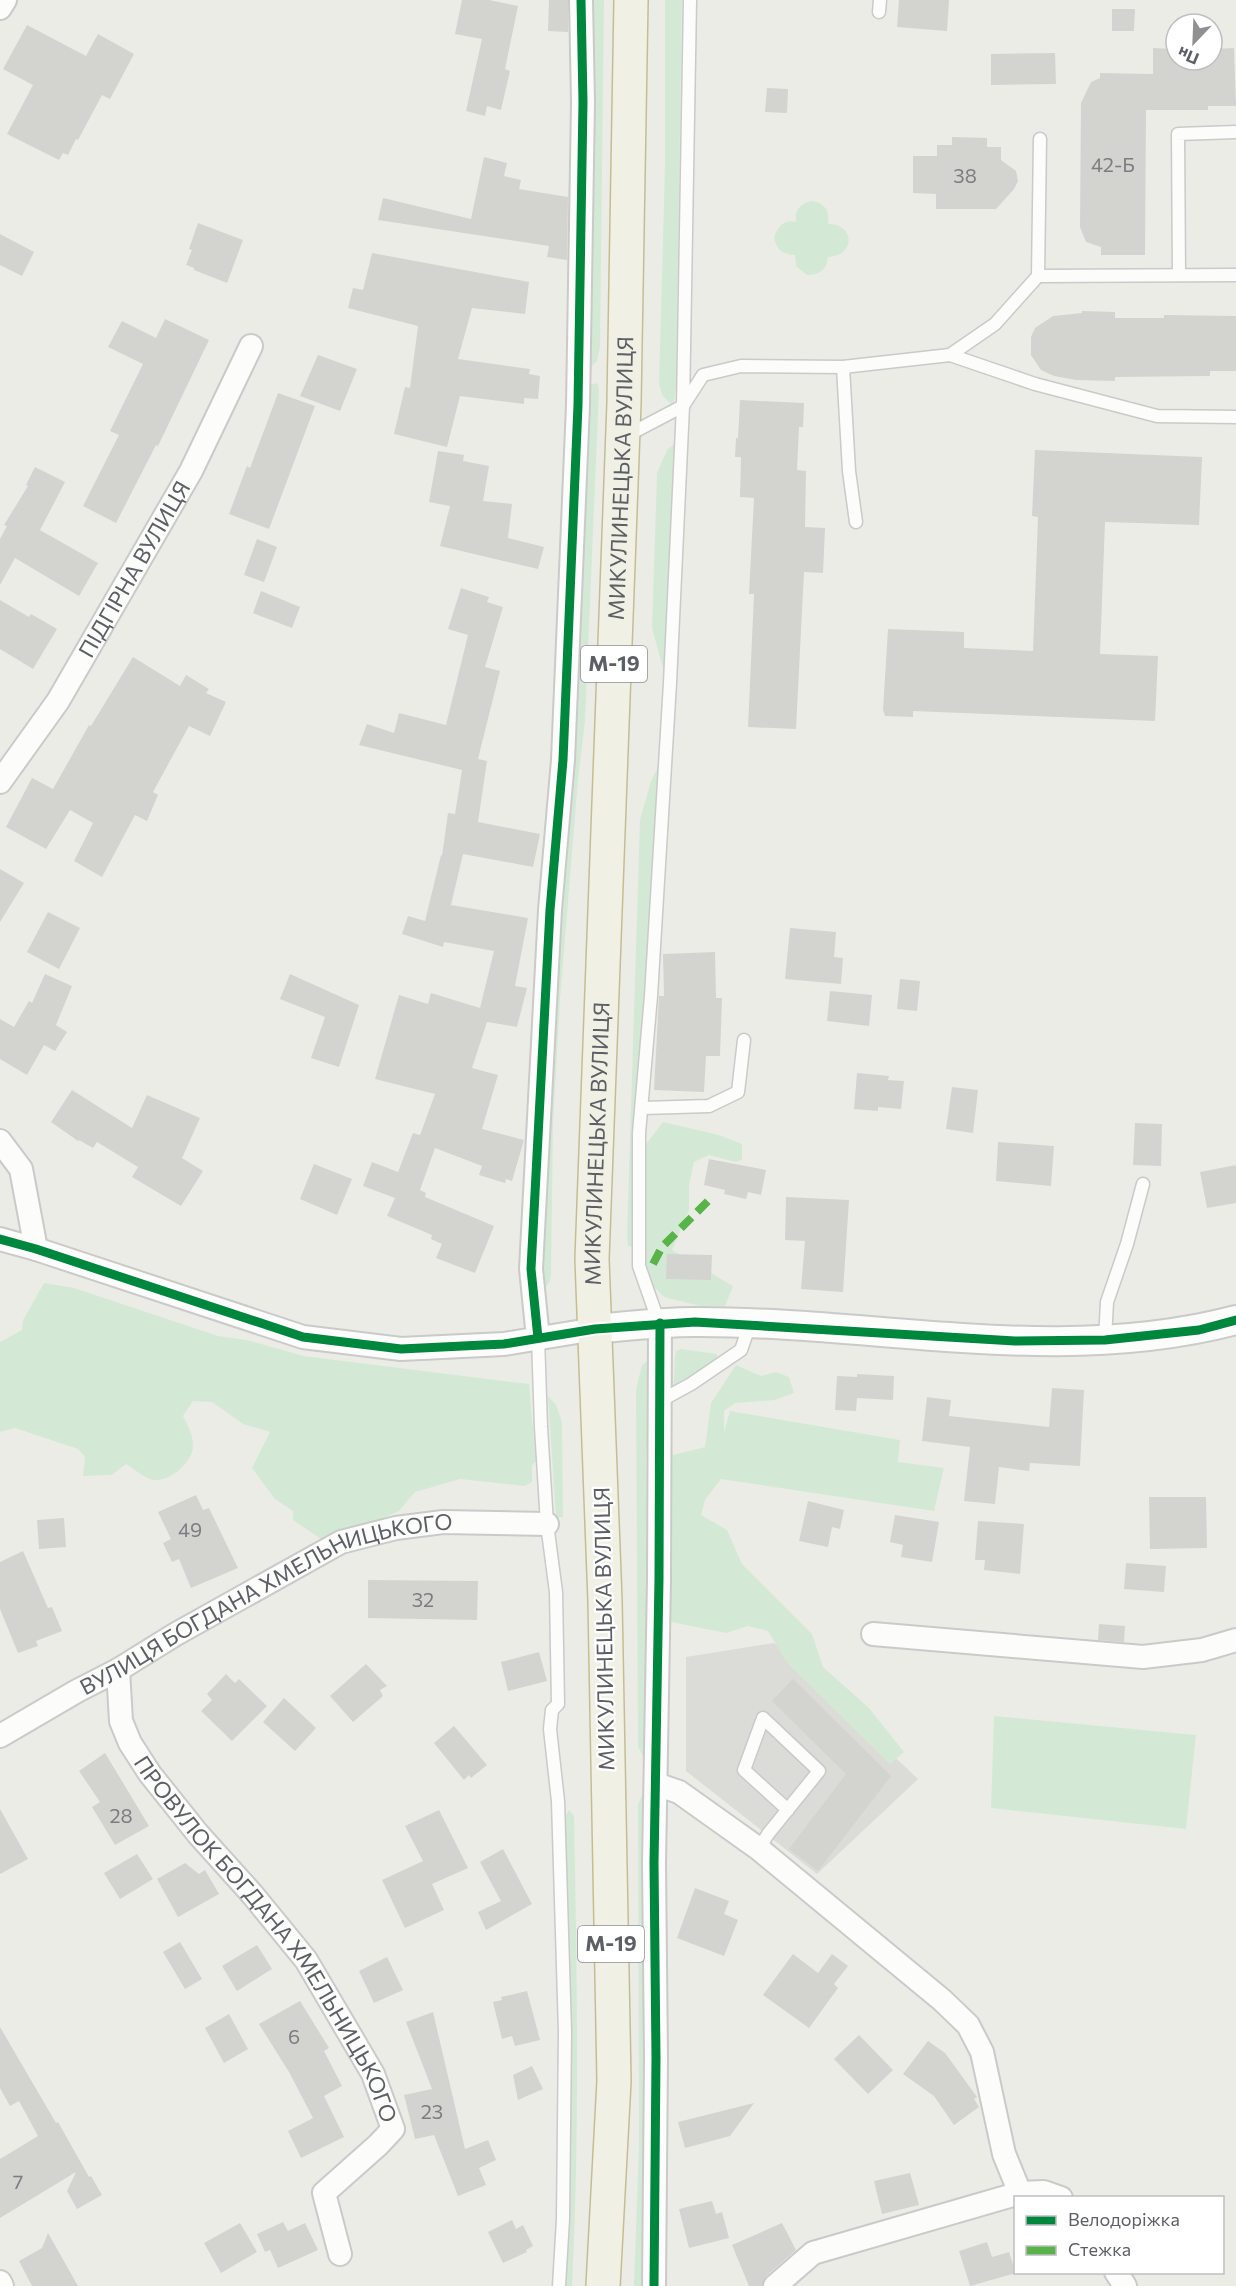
<svg xmlns="http://www.w3.org/2000/svg" width="1236" height="2286" font-family="Commissioner,sans-serif">
<style>
.industrial{fill:#dbdbd7}
.green{fill:#d4e9d5}
.building{fill:#d3d3d0}
.lines{fill:none;stroke-linecap:round;stroke-linejoin:round}
.service-casing{stroke:#c9cac9;stroke-width:15}
.minor-casing{stroke:#c9cac9;stroke-width:26}
.tertiary-casing{stroke:#c9cac9;stroke-width:32}
.trunk-casing{stroke:#c4bd94;stroke-width:36}
.service{stroke:#fcfcfb;stroke-width:12}
.minor{stroke:#fcfcfb;stroke-width:22}
.tertiary{stroke:#fcfcfb;stroke-width:28}
.trunk{stroke:#f1f0e4;stroke-width:33}
.quiet{stroke:#58b448;stroke-width:8;stroke-dasharray:15 8;stroke-linecap:butt}
.cycleway-casing{stroke:#fff;stroke-width:13}
.cycleway{stroke:#00873e;stroke-width:9}
.labels{text-anchor:middle;stroke-width:4.5;stroke-linejoin:round;paint-order:stroke}
.number-label{font-size:20px;fill:#7b7d81}
.shield{fill:#fff;stroke:#8d8f93;stroke-width:1.5}
.shield-label{font-size:21px;font-weight:bold;fill:#5c5f65}
.street-label{font-size:22px;fill:#5c5f65;stroke:#fff}
</style>
<rect width="100%" height="100%" fill="#ecece7"/>
<path class="industrial" d="M774 1643 918 1779 817 1874 686 1771V1657Z"/>
<g class="green">
<path d="M589 0H604L600 347 597 361 587 371Z"/>
<path d="M665 0H682L676 388 674 402 671 404 662 395 659 383 665 165Z"/>
<path d="M812 201C825 203 830 211 828 224 855 223 856 256 828 257 827 269 820 275 807 275L796 266 795 255C783 255 777 250 774 238 777 227 784 219 796 222 794 210 801 203 812 201Z"/>
<path d="M596 383 598 385 599 390 585 721 578 780 560 1000 553 1125 551 1274 550 1281 541 1294 589 385Z"/>
<path d="M675 443 664 672 652 628 657 473 667 450Z"/>
<path d="M659 765 636 1115 634 1244 631 1247 628 1246 627 1234 640 820 651 781Z"/>
<path d="M663 1122 719 1135 742 1144V1160L735 1162 709 1155 694 1162 689 1185V1210L672 1250 733 1286 725 1306H700L664 1297 648 1281 641 1212 644 1147Z"/>
<path d="M44 1283 74 1288 218 1336 247 1340 304 1356 529 1384 536 1461 532 1466V1482L525 1486 460 1479 415 1492 399 1511 349 1534 324 1541 293 1520V1511L275 1499 252 1468 270 1432 243 1424 212 1402 193 1401 183 1416C188 1426 193 1434 193 1446 193 1462 170 1482 154 1480 145 1479 134 1469 126 1464L112 1475 83 1476 85 1457 78 1449 15 1428 0 1432V1342L22 1330 23 1320Z"/>
<path d="M681 1349 717 1354V1358L698 1375 672 1389C676 1377 673 1364 676 1351Z"/>
<path d="M649 1360 651 1420 646 1456 648 1749 644 1758 638 1747 636 1390 642 1365Z"/>
<path d="M736 1365 761 1376 776 1372 789 1377 794 1393 775 1400 735 1403 724 1411V1432L730 1411 900 1440 898 1462 944 1468 934 1511 721 1479 705 1500 701 1515 727 1530 742 1564 812 1634 823 1667 869 1708 904 1752 890 1764 787 1663 768 1631 748 1626 726 1633 671 1622 662 1609 657 1459 705 1447 711 1403Z"/>
<path d="M548 1396 556 1405 562 1422 563 1517 556 1518Z"/>
<path d="M994 1716 1196 1735 1186 1829 991 1808Z"/>
<path d="M644 1790 647 1806 644 2270 643 2286H634L639 2144 638 1805Z"/>
<path d="M569 1810 574 1816C577 1973 580 2129 572 2286H564L570 2031 565 1817Z"/>
</g>
<g class="building">
<path d="M462 0H489L518 6 505 69 510 71 501 110 487 106 485 116 466 111 482 39 455 34Z"/>
<path d="M549 0H568V32L548 31Z"/>
<path d="M899 0H949L947 31 897 27Z"/>
<path d="M1112 9H1135L1134 31H1112Z"/>
<path d="M27 25 86 56 98 34 134 54 110 99 102 95 78 140 76 139 68 155 63 153 59 160 7 134 33 85 3 69Z"/>
<path d="M1153 48 1176 49V60H1212V49L1234 48 1236 106H1208V110H1146L1145 255H1101V247L1086 242 1080 227 1081 103 1091 82 1100 78V73L1153 74Z"/>
<path d="M1055 53 1056 84 991 85V54Z"/>
<path d="M767 88 788 89 787 113 765 112Z"/>
<path d="M952 137 987 138V147H1001V160L1016 171 1018 181 1014 189 996 209H936V194L913 193V156H937V145H952Z"/>
<path d="M484 157 507 163 504 176 521 180 519 189 568 197 567 260 547 257 549 246 378 220 383 198 471 219Z"/>
<path d="M198 223 243 240 227 283 194 270V268L186 265 192 250 189 249Z"/>
<path d="M0 234 34 252 22 276 0 265Z"/>
<path d="M372 253 529 282 525 314 472 308 458 359 530 369 529 374 540 376 538 399 524 398V404L460 396 447 447 394 434 405 387 410 388 418 326 348 308 353 288 363 290Z"/>
<path d="M1082 311 1115 312V318H1164V315L1236 316V371H1210V376L1115 377V381L1076 380 1054 376 1041 370 1031 355V337L1035 328 1053 316 1082 313Z"/>
<path d="M165 319 209 340 158 446 156 445 116 523 83 506 119 435 110 431 143 364 108 347 122 321 156 338Z"/>
<path d="M318 355 357 369 340 411 300 396Z"/>
<path d="M278 393 315 406 269 529 229 514 247 466 250 468Z"/>
<path d="M740 400 804 403 803 427H799L797 470 806 471 805 527 825 528 823 573 804 572 796 729 748 727 754 594H749L754 498 740 497 741 457H735L736 438H738Z"/>
<path d="M1035 450 1202 457 1199 525 1105 522 1100 654 1158 656 1155 721 913 711V717L885 716 883 710 888 629 964 632V648L1033 651 1038 517 1032 516Z"/>
<path d="M438 451 464 455 463 461 489 466 483 501 512 504 508 538 544 547 538 569 440 546 450 506 429 502Z"/>
<path d="M35 467 65 482 40 530 98 563 79 596 15 558 0 585V539L7 526 4 525 28 486 26 485Z"/>
<path d="M257 539 277 547 264 582 244 575Z"/>
<path d="M461 588 489 597 487 602 503 607 485 667 500 671 478 759 487 761 478 822 540 834 533 867 463 854 451 905 528 918 515 986 527 988 517 1027 487 1022 472 1068 498 1075 482 1129 524 1140 512 1181 506 1179 505 1183 479 1175 482 1166 435 1148 420 1190 426 1193 425 1197 494 1226 475 1273 436 1258 442 1244 431 1239 432 1235 387 1216 395 1198 363 1186 372 1162 398 1172 413 1133 420 1135 435 1094 375 1079 399 995 428 1004 431 993 480 1008 494 951 444 942 443 947 402 934 408 916 425 921 441 855 442 856 448 813 455 814 462 770 359 745 367 724 394 733 399 713 446 725 468 635 448 629Z"/>
<path d="M261 591 300 607 292 628 253 613Z"/>
<path d="M0 600 29 617 31 614 57 629 33 669 0 649Z"/>
<path d="M133 657 180 686 186 675 209 689 206 693 226 702 210 736 189 726 153 792 158 795 147 821 135 815 102 877 74 861 93 823 70 810 46 849 6 827 32 778 53 789 89 725 91 726Z"/>
<path d="M0 869 24 883 0 922Z"/>
<path d="M48 912 80 928 59 969 27 952Z"/>
<path d="M790 928 836 932 834 957 843 958 841 984 785 979Z"/>
<path d="M715 952 716 998H722L720 1056H706L704 1092 654 1090 659 996H664L663 954Z"/>
<path d="M45 974 72 986 56 1025 67 1032 55 1051 44 1045 27 1075 0 1059V1019L14 1027 29 1001 32 1003Z"/>
<path d="M290 974 359 1005 339 1067 311 1058 325 1017 280 999Z"/>
<path d="M900 979 920 981 917 1011 897 1009Z"/>
<path d="M830 991 872 995 869 1026 827 1021Z"/>
<path d="M857 1073 889 1076 888 1080 904 1081 901 1109 878 1107V1111L854 1109Z"/>
<path d="M952 1087 978 1090 973 1133 946 1129Z"/>
<path d="M72 1090 132 1128 147 1095 200 1118 182 1158 203 1171 181 1206 132 1177 138 1167 97 1142 93 1148 79 1140 78 1141 51 1122Z"/>
<path d="M1135 1123 1162 1124 1161 1166 1133 1165Z"/>
<path d="M998 1142 1054 1146 1051 1186 996 1181Z"/>
<path d="M709 1159 766 1170 761 1195 748 1192 746 1199 724 1194 725 1190 704 1185Z"/>
<path d="M314 1164 352 1179 337 1215 300 1199Z"/>
<path d="M1236 1165V1203L1207 1208 1200 1172Z"/>
<path d="M786 1197 849 1200 843 1292 801 1289 805 1241 785 1240Z"/>
<path d="M667 1254 712 1255 711 1280 666 1279Z"/>
<path d="M857 1374 894 1376 893 1400 857 1398 856 1411 835 1410 837 1376 857 1377Z"/>
<path d="M1052 1388 1084 1390 1080 1466 1030 1463 1029 1471 999 1467 995 1504 964 1501 970 1447 922 1441 927 1397 951 1400 949 1416 1049 1427Z"/>
<path d="M196 1495 203 1510 209 1508 238 1568 191 1588 179 1559 172 1562 163 1543 171 1539 158 1512Z"/>
<path d="M1149 1497H1206L1207 1548 1150 1549Z"/>
<path d="M808 1501 844 1510 840 1529 832 1527 828 1547 799 1541Z"/>
<path d="M895 1515 939 1522 932 1562 901 1557 903 1545 890 1542Z"/>
<path d="M64 1518 66 1547 39 1549 37 1520Z"/>
<path d="M978 1521 1024 1524 1020 1574 984 1570 985 1560H975Z"/>
<path d="M23 1551 48 1608 52 1607 62 1631 36 1641 38 1646 18 1653 0 1609V1562Z"/>
<path d="M1126 1563 1166 1566 1164 1592 1124 1589Z"/>
<path d="M368 1580 478 1581 477 1620 368 1618Z"/>
<path d="M1099 1624 1125 1626 1124 1642 1098 1640Z"/>
<path d="M539 1652 547 1681 508 1691 501 1662Z"/>
<path d="M366 1664 387 1686 380 1690 383 1696 353 1722 330 1696Z"/>
<path d="M226 1674 235 1683 239 1679 267 1706 232 1741 201 1711 212 1700 207 1694Z"/>
<path d="M793 1679 891 1776 818 1871 789 1849 846 1774 772 1701Z"/>
<path d="M284 1698 316 1728 295 1751 263 1722Z"/>
<path d="M454 1726 487 1765 471 1778 469 1775 464 1780 434 1743Z"/>
<path d="M105 1753 149 1826 115 1845 92 1807 100 1802 79 1771Z"/>
<path d="M0 1809 28 1859 0 1874Z"/>
<path d="M439 1810 468 1868 432 1884 444 1910 405 1928 382 1880 423 1861 405 1826Z"/>
<path d="M503 1849 532 1904 486 1930 478 1912 501 1901 480 1862Z"/>
<path d="M137 1854 153 1879 120 1899 104 1873Z"/>
<path d="M185 1863 199 1874 205 1870 219 1894 178 1917 157 1879Z"/>
<path d="M695 1888 729 1901 724 1914 738 1920 724 1956 677 1938Z"/>
<path d="M180 1942 202 1979 185 1989 163 1952Z"/>
<path d="M257 1945 272 1969 237 1991 222 1966Z"/>
<path d="M793 1954 818 1973 832 1954 848 1966 834 1984 838 1988 809 2028 763 1995Z"/>
<path d="M387 1957 403 1990 374 2003 359 1971Z"/>
<path d="M527 1991 540 2040 515 2046 512 2036 502 2039 493 2002 502 2000 501 1997Z"/>
<path d="M300 2001 329 2048 324 2051 342 2086 324 2096 344 2137 301 2158 288 2131 313 2118 289 2072 259 2024Z"/>
<path d="M433 2012 465 2149 488 2140 496 2160 479 2168 486 2185 458 2196 434 2135 415 2139 404 2095 432 2089 406 2022Z"/>
<path d="M229 2014 248 2049 224 2063 205 2028Z"/>
<path d="M0 2027 56 2123 58 2122 89 2177 91 2176 102 2195 77 2209 67 2191 76 2172 0 2218V2159L38 2136 19 2101 10 2106 0 2088Z"/>
<path d="M859 2035 893 2070 868 2094 834 2059Z"/>
<path d="M928 2041 945 2053 977 2097 974 2099 979 2107 954 2125 934 2096 903 2074Z"/>
<path d="M532 2066 543 2089 518 2100 513 2075Z"/>
<path d="M754 2103 730 2136 685 2148 678 2122Z"/>
<path d="M910 2173 919 2205 882 2214 874 2181Z"/>
<path d="M712 2201 716 2214 722 2212 729 2238 689 2248 679 2209Z"/>
<path d="M512 2220 516 2229 523 2225 533 2246 526 2250 527 2252 503 2263 488 2232Z"/>
<path d="M283 2222 288 2231 305 2223 318 2250 278 2268 270 2250 265 2252 257 2234Z"/>
<path d="M240 2223 257 2252 221 2273 204 2243Z"/>
<path d="M782 2223 796 2250 766 2276 762 2286H749L732 2245Z"/>
<path d="M48 2233 78 2286H32L19 2261 42 2248Z"/>
<path d="M987 2242 992 2257 1009 2252 1016 2273 970 2286 959 2251Z"/>
</g>
<g class="lines">
<g class="service-casing">
<g id="service">
<path d="M879 12 880 0"/>
<path d="M1179 275 1178 134 1236 132"/>
<path d="M1038 276 1236 275"/>
<path d="M950 355 995 324 1038 276 1040 139"/>
<path d="M843 367 849 471 856 522"/>
<path d="M626 436 683 406 690 0"/>
<path d="M643 1108 709 1106 738 1092 744 1040"/>
<path d="M659 1323 639 1266V1133L651 996 670 683 683 406 703 375 741 366 843 367 950 355 1035 384 1157 416 1236 417"/>
<path d="M538 1338 541 1427 547 1524 556 1592 558 1704 552 1710 550 1729 558 1801 565 2032 563 2219 559 2286"/>
<path d="M1105 1339 1107 1302 1127 1244 1143 1184"/>
<path d="M660 1401 691 1384 741 1350 750 1324"/>
<path d="M759 1849 768 1834 819 1771 763 1718 744 1770 788 1810"/>
</g>
</g>
<g class="minor-casing">
<g id="minor">
<path d="M0 8 5 0"/>
<path id="s1" d="M0 782 58 701 191 471 251 346"/>
<path d="M0 1141 21 1169 36 1249"/>
<path d="M0 1239 36 1249 303 1337 401 1349 504 1344 595 1329"/>
<path d="M538 1338 531 1269 550 910 563 760 578 405 583 102 581 0"/>
<path d="M873 1634 1143 1657 1202 1650 1236 1640"/>
<path id="s2" d="M118 1670 121 1721 130 1743 150 1774 198 1834 252 1894 306 1960 373 2074 393 2129 378 2145 324 2193 340 2254"/>
<path id="s3" d="M0 1736 77 1691 118 1670 176 1634 341 1542 396 1528 443 1522 547 1524"/>
<path d="M656 1784 679 1792 759 1849 942 2000 968 2025 982 2052 1004 2154 1020 2193"/>
<path d="M1116 2272 1125 2286"/>
<path d="M0 2282 2 2286"/>
<path d="M654 2286 656 2058 654 1863 659 1579 660 1323"/>
<path d="M775 2286 813 2253 1020 2193 1044 2192 1061 2198"/>
</g>
</g>
<g class="tertiary-casing">
<path id="tertiary" d="M595 1329C628 1326 661 1322 694 1322 874 1321 1058 1367 1236 1320"/>
</g>
<g class="trunk-casing">
<g id="trunk">
<path id="s4" d="M603 2286 614 2081 605 1601 592 1259 624 403 631 0"/>
</g>
</g>
<use href="#service" class="service"/>
<use href="#minor" class="minor"/>
<use href="#tertiary" class="tertiary"/>
<use href="#trunk" class="trunk"/>
<path class="quiet" d="M653 1264 662 1247 713 1196"/>
<g class="cycleway-casing">
<g id="cycleway">
<path d="M0 1239 36 1249 303 1337 401 1349 504 1344 595 1329 695 1322 1015 1341 1105 1340 1199 1330 1236 1320"/>
<path d="M538 1338 531 1269 550 910 563 760 578 405 583 102 581 0"/>
<path d="M654 2286 656 2058 654 1863 659 1579 660 1323"/>
</g>
</g>
<use href="#cycleway" class="cycleway"/>
</g>
<g class="labels">
<g class="number-label">
<text x="1113" y="172">42-Б</text>
<text x="965" y="183">38</text>
<text x="190" y="1537">49</text>
<text x="423" y="1607">32</text>
<text x="121" y="1823">28</text>
<text x="294" y="2044">6</text>
<text x="432" y="2119">23</text>
<text x="18" y="2189">7</text>
</g>
<g class="shield">
<rect x="581" y="646" width="66" height="36" rx="4.5"/>
<rect x="578" y="1926" width="66" height="36" rx="4.5"/>
</g>
<g class="shield-label">
<text x="614" y="671">М-19</text>
<text x="611" y="1951">М-19</text>
</g>
<g class="street-label">
<text dy="8" stroke="none"><textPath href="#s4" startOffset="1809">МИКУЛИНЕЦЬКА ВУЛИЦЯ</textPath></text>
<text dy="8" stroke="none"><textPath href="#s1" startOffset="252">ПІДГІРНА ВУЛИЦЯ</textPath></text>
<text dy="8" stroke="none"><textPath href="#s4" startOffset="1143">МИКУЛИНЕЦЬКА ВУЛИЦЯ</textPath></text>
<text dy="8" stroke="none"><textPath href="#s3" startOffset="300">ВУЛИЦЯ БОГДАНА ХМЕЛЬНИЦЬКОГО</textPath></text>
<text transform="translate(604 1629) rotate(-91)" y="8">МИКУЛИНЕЦЬКА ВУЛИЦЯ</text>
<text dy="8" stroke="none"><textPath href="#s2" startOffset="315">ПРОВУЛОК БОГДАНА ХМЕЛЬНИЦЬКОГО</textPath></text>
</g>
</g>
<rect x="1014" y="2196" width="210" height="78" fill="#ffffff" stroke="#bebfc1" stroke-width="1.5"/>
<rect x="1026" y="2216" width="30" height="9" fill="#00873e" stroke="#bebfc1" stroke-width="1.5"/>
<text x="1068" y="2226" font-size="18" fill="#5c5f65">Велодоріжка</text>
<rect x="1026" y="2246" width="30" height="9" fill="#58b448" stroke="#bebfc1" stroke-width="1.5"/>
<text x="1068" y="2256" font-size="18" fill="#5c5f65">Стежка</text>
<g transform="translate(1194 42) rotate(203)"><circle r="28" fill="#ffffff" stroke="#bebfc1" stroke-width="1.5"/>
<path d="M0-4.5L10 22L0 15L-10 22Z" fill="#8e9092"/>
<text y="-9" font-size="16" font-weight="bold" text-anchor="middle" fill="#5c5f65">Пн</text>
</g>
</svg>
